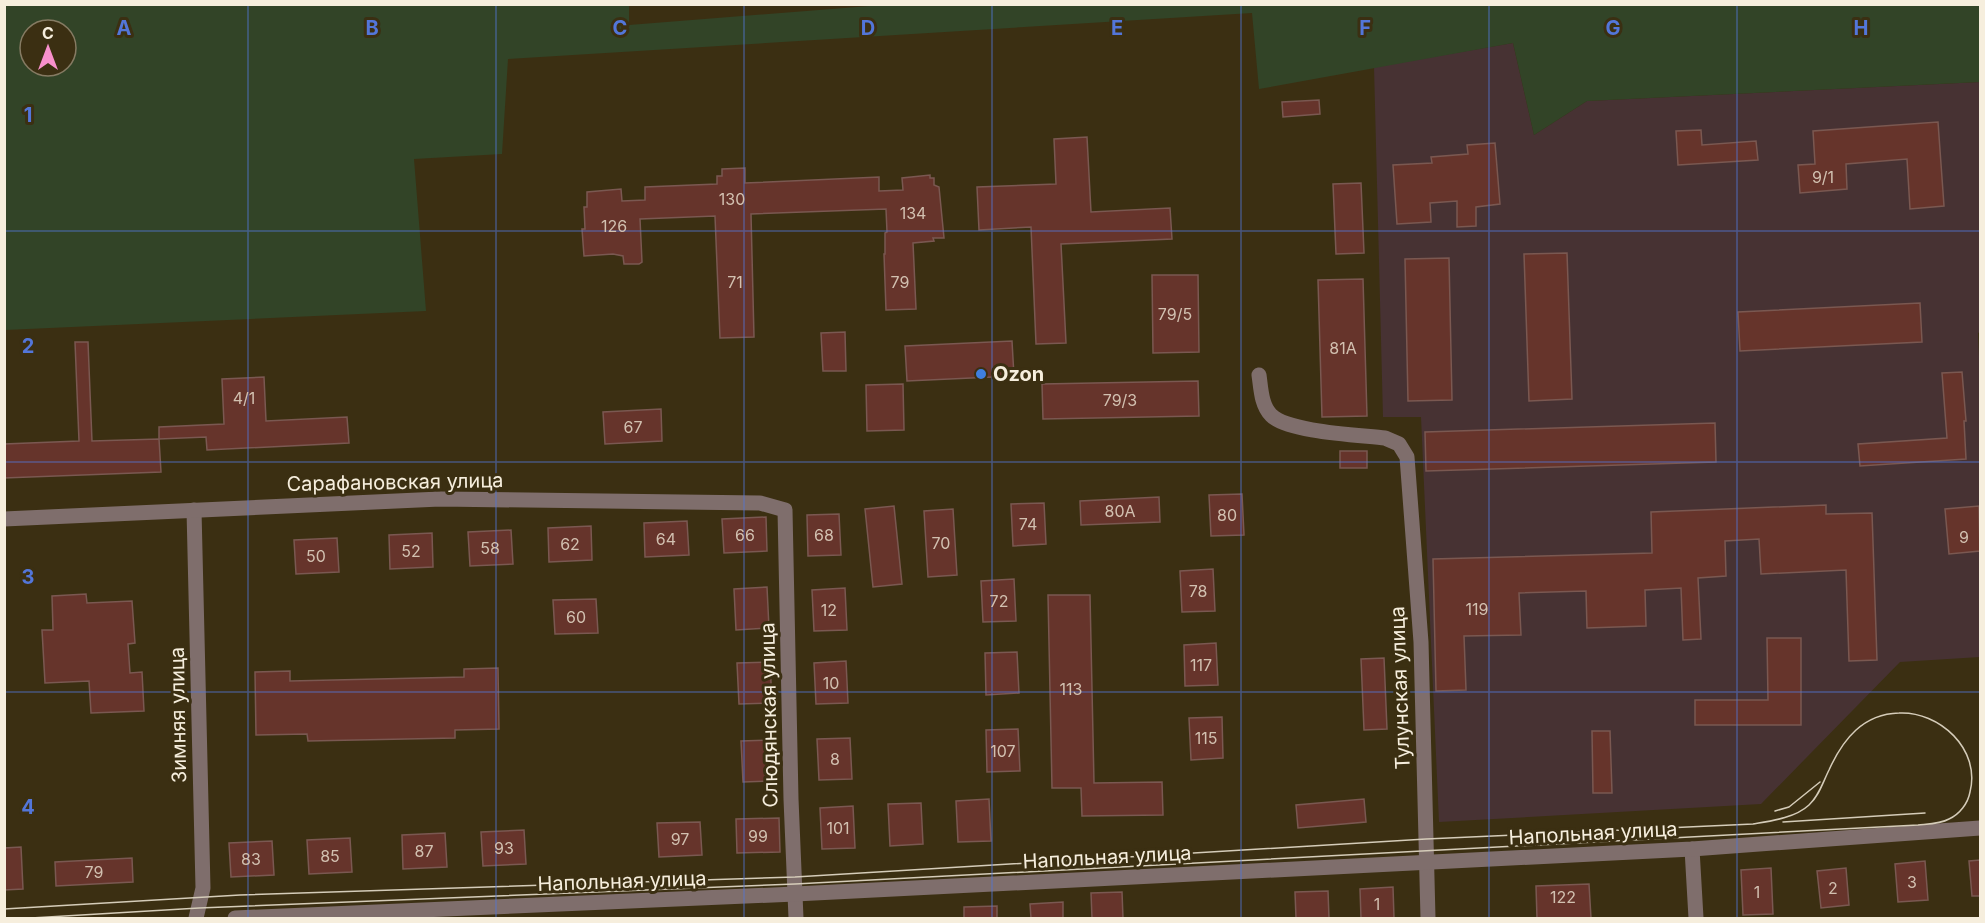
<svg xmlns="http://www.w3.org/2000/svg" width="1985" height="923" font-family="Inter,sans-serif">
<style>
.industrial{fill:#473233}
.green{fill:#324427;fill-rule:evenodd}
.building{fill:#66342b;stroke:#7a5851;stroke-width:1.5}
.lines{fill:none;stroke-linecap:round;stroke-linejoin:round}
.minor{stroke:#7f6e6c;stroke-width:15}
.tram{stroke:#d5ccb9;stroke-width:1.5}
.grid{fill:none;stroke:#5376d9;stroke-width:1.5;stroke-opacity:0.55}
.shop-dot{fill:#3f7fe0;stroke:#3b2f12;stroke-width:2}
.labels{text-anchor:middle;stroke-width:6;stroke-linejoin:round;paint-order:stroke}
.number-label{font-size:16px;fill:#d2c0b0}
.poi-label{font-size:20px;font-weight:bold;fill:#f6eedd;stroke:#3b2f12;text-anchor:start}
.street-label{font-size:20px;fill:#f6eedd;stroke:#3b2f12}
.grid-label{font-size:20px;text-anchor:middle;font-weight:bold;fill:#5376d9;stroke:#3b2f12;stroke-width:6;stroke-linejoin:round;paint-order:stroke}
</style>
<rect width="100%" height="100%" fill="#3b2f12"/>
<path class="industrial" d="M1513 43 1534 135 1587 101 1980 82V332L1978 333 1980 380V657L1900 662 1761 804 1439 822 1421 417H1383L1374 67Z"/>
<path class="green" d="M629 4V25L895 4 1980 5V82L1587 101 1534 135 1513 43 1259 89 1252 13 508 59 502 154 414 159 426 311 5 330V5ZM30 30H66V66H30Z"/>
<g class="building">
<path d="M1319 100 1320 114 1283 117 1282 102Z"/>
<path d="M1938 122 1944 206 1910 209 1907 159 1846 164 1847 189 1800 193 1798 165 1815 164 1813 131Z"/>
<path d="M1701 130 1702 145 1756 141 1758 160 1678 165 1676 131Z"/>
<path d="M1087 137 1091 212 1170 208 1172 239 1061 244 1066 343 1036 344 1031 227 979 230 977 187 1056 184 1054 139Z"/>
<path d="M1495 143 1500 204 1476 207V226L1457 227V201L1430 203 1431 222 1397 224 1393 165 1432 163 1431 157 1468 154 1467 145Z"/>
<path d="M745 168V183L879 177V191L903 190 902 178 930 175V178H934V185L939 187 944 238H933L934 241 913 243 916 309 886 310 884 254H885V233L887 232 886 209 751 214 754 337 720 338 715 216 640 219 642 262 639 264H624L623 256 613 254 584 256 582 229H585L584 207H587V192L621 189 622 201 645 200V187L717 184V176H722V169Z"/>
<path d="M1361 183 1364 253 1336 254 1333 184Z"/>
<path d="M1567 253 1572 399 1529 401 1524 254Z"/>
<path d="M1449 258 1452 400 1408 401 1405 259Z"/>
<path d="M1152 275H1198L1199 352 1153 353Z"/>
<path d="M1363 279 1367 416 1322 417 1318 280Z"/>
<path d="M1920 303 1922 342 1740 351 1738 312Z"/>
<path d="M845 332 846 371H823L821 333Z"/>
<path d="M1012 341 1014 376 907 381 905 346Z"/>
<path d="M75 342H88L92 441 159 439 161 472 4 478V444L79 441Z"/>
<path d="M1962 372 1966 421H1964L1966 459 1860 466 1858 444 1947 438 1942 373Z"/>
<path d="M264 377 266 421 347 417 349 443 207 450 206 437 159 439V427L224 424 222 379Z"/>
<path d="M1198 381 1199 416 1043 419 1042 384Z"/>
<path d="M903 384 904 430 867 431 866 385Z"/>
<path d="M661 409 662 441 605 444 603 412Z"/>
<path d="M1715 423 1716 462 1426 471 1425 432Z"/>
<rect x="1340" y="451" width="27" height="17"/>
<path d="M1242 494 1244 535 1211 536 1209 495Z"/>
<path d="M1159 497 1160 522 1081 525 1080 501Z"/>
<path d="M1044 503 1046 544 1013 546 1011 504Z"/>
<path d="M1826 505V514L1872 513 1877 660 1849 661 1846 570 1761 574 1759 539 1725 541 1726 576 1698 578 1701 639 1683 640 1681 588 1645 590 1646 626 1587 628 1586 591 1519 593 1521 635 1464 636 1466 690 1436 691 1433 559 1652 553 1651 512Z"/>
<path d="M894 506 902 584 873 587 865 509Z"/>
<path d="M1979 506 1980 551 1949 554 1945 509Z"/>
<path d="M953 509 957 575 928 577 924 511Z"/>
<path d="M839 514 841 555 808 556 807 515Z"/>
<path d="M766 517 767 551 724 553 722 519Z"/>
<path d="M687 521 689 555 645 557 644 523Z"/>
<path d="M591 526 592 560 549 562 548 528Z"/>
<path d="M511 530 513 564 470 566 468 532Z"/>
<path d="M432 533 433 567 390 569 389 535Z"/>
<path d="M337 538 339 572 296 574 294 540Z"/>
<path d="M1213 569 1215 611 1182 612 1180 571Z"/>
<path d="M1014 579 1016 621 983 622 981 581Z"/>
<path d="M767 587 769 628 736 630 734 589Z"/>
<path d="M845 588 847 630 814 631 812 590Z"/>
<path d="M86 594 87 603 132 601 135 643 128 644 130 673 142 672 144 711 91 713 89 681 45 683 42 630H53L52 596Z"/>
<path d="M1048 595H1090L1094 783 1162 782 1163 815 1082 816 1081 788H1052Z"/>
<path d="M596 599 598 633 555 634 553 600Z"/>
<path d="M1767 638H1801V725H1695V700H1768Z"/>
<path d="M1216 643 1218 685 1185 686 1184 645Z"/>
<path d="M1017 652 1019 693 986 695 985 653Z"/>
<path d="M1384 658 1387 729 1364 730 1361 659Z"/>
<path d="M846 661 848 703 816 704 814 663Z"/>
<path d="M770 662 772 703 739 704 737 663Z"/>
<path d="M498 668 499 729 455 730V738L308 741 307 734 256 735 255 672 290 671V681L464 677V669Z"/>
<path d="M1222 717 1223 758 1191 760 1189 718Z"/>
<path d="M1018 729 1020 771 987 772 986 730Z"/>
<path d="M1592 731H1610L1612 793H1593Z"/>
<path d="M850 738 852 779 819 780 817 739Z"/>
<path d="M774 740 775 781 743 782 741 741Z"/>
<path d="M989 799 991 841 958 842 956 801Z"/>
<path d="M1364 799 1366 822 1298 828 1296 805Z"/>
<path d="M921 803 923 844 890 846 888 804Z"/>
<path d="M853 806 855 848 822 849 820 808Z"/>
<path d="M779 818 780 852 737 853 736 819Z"/>
<path d="M700 822 702 855 659 857 657 823Z"/>
<path d="M524 830 526 864 483 866 481 832Z"/>
<path d="M445 833 447 867 403 869 402 835Z"/>
<path d="M350 838 352 872 309 874 307 840Z"/>
<path d="M272 841 274 875 231 877 229 843Z"/>
<path d="M21 847 23 889 4 890V848Z"/>
<path d="M132 858 133 882 56 886 55 862Z"/>
<path d="M1980 860V896H1972L1969 861Z"/>
<path d="M1925 861 1928 900 1898 902 1895 864Z"/>
<path d="M1771 868 1773 914 1743 915 1741 870Z"/>
<path d="M1846 868 1849 905 1821 908 1817 871Z"/>
<path d="M1589 884 1591 918H1537L1536 886Z"/>
<path d="M1393 887 1394 918H1361L1360 889Z"/>
<path d="M1328 891 1329 918H1296L1295 892Z"/>
<path d="M1122 892 1123 918H1092L1091 893Z"/>
<path d="M1063 902V918H1031L1030 904Z"/>
<path d="M997 906V918H964V907Z"/>
</g>
<g class="lines">
<g class="minor">
<path d="M1259 375C1261 388 1261 405 1271 415 1287 432 1360 435 1385 438L1399 444 1407 457 1421 642 1428 918"/>
<path d="M194 510 203 888 196 918"/>
<path d="M4 519 440 499 760 503 785 510 791 799 796 918"/>
<path d="M1692 849 1696 918"/>
<path d="M235 918 795 894 1692 849 1980 828"/>
</g>
<g class="tram">
<path d="M1775 811 1789 807 1820 782"/>
<path d="M1783 822 1925 813"/>
<path d="M4 909 240 895 795 877 1426 839 1753 824C1771 821 1795 818 1809 805 1819 796 1823 782 1829 770 1843 739 1863 714 1899 713 1939 711 1981 749 1970 792 1968 803 1960 814 1949 819 1940 824 1927 824 1918 825L795 884 199 908 31 918"/>
</g>
</g>
<path class="grid" d="M248 4V918M496 4V918M744 4V918M992 4V918M1241 4V918M1489 4V918M1737 4V918M4 231H1980M4 462H1980M4 692H1980"/>
<circle class="shop-dot" cx="981" cy="374" r="6"/>
<g class="labels">
<g class="number-label">
<text x="1823" y="183">9/1</text>
<text x="732" y="205">130</text>
<text x="913" y="219">134</text>
<text x="614" y="232">126</text>
<text x="735" y="288">71</text>
<text x="900" y="288">79</text>
<text x="1175" y="320">79/5</text>
<text x="1343" y="354">81А</text>
<text x="244" y="404">4/1</text>
<text x="1120" y="406">79/3</text>
<text x="633" y="433">67</text>
<text x="1120" y="517">80А</text>
<text x="1227" y="521">80</text>
<text x="1028" y="530">74</text>
<text x="745" y="541">66</text>
<text x="824" y="541">68</text>
<text x="1964" y="543">9</text>
<text x="666" y="545">64</text>
<text x="941" y="549">70</text>
<text x="570" y="550">62</text>
<text x="490" y="554">58</text>
<text x="411" y="557">52</text>
<text x="316" y="562">50</text>
<text x="1198" y="597">78</text>
<text x="999" y="607">72</text>
<text x="1477" y="615">119</text>
<text x="829" y="616">12</text>
<text x="576" y="623">60</text>
<text x="1201" y="671">117</text>
<text x="831" y="689">10</text>
<text x="1071" y="695">113</text>
<text x="1206" y="744">115</text>
<text x="1003" y="757">107</text>
<text x="835" y="765">8</text>
<text x="838" y="834">101</text>
<text x="758" y="842">99</text>
<text x="680" y="845">97</text>
<text x="504" y="854">93</text>
<text x="424" y="857">87</text>
<text x="330" y="862">85</text>
<text x="251" y="865">83</text>
<text x="94" y="878">79</text>
<text x="1912" y="888">3</text>
<text x="1833" y="894">2</text>
<text x="1757" y="898">1</text>
<text x="1563" y="903">122</text>
<text x="1377" y="910">1</text>
</g>
<g class="poi-label">
<text x="993" y="381">Ozon</text>
</g>
<g class="street-label">
<text transform="translate(395 482) rotate(-1)" y="7">Сарафановская улица</text>
<text transform="translate(1400 688) rotate(-92)" y="7">Тулунская улица</text>
<text transform="translate(178 715) rotate(-91)" y="7">Зимняя улица</text>
<text transform="translate(769 715) rotate(-91)" y="7">Слюдянская улица</text>
<text transform="translate(1593 833) rotate(-3)" y="7">Напольная улица</text>
<text transform="translate(1107 857) rotate(-3)" y="7">Напольная улица</text>
<text transform="translate(622 881) rotate(-2)" y="7">Напольная улица</text>
</g>
</g>
<g class="grid-label">
<text x="124" y="35">A</text>
<text x="372" y="35">B</text>
<text x="620" y="35">C</text>
<text x="868" y="35">D</text>
<text x="1117" y="35">E</text>
<text x="1365" y="35">F</text>
<text x="1613" y="35">G</text>
<text x="1861" y="35">H</text>
<text x="28" y="122">1</text>
<text x="28" y="353">2</text>
<text x="28" y="584">3</text>
<text x="28" y="814">4</text>
</g>
<rect width="1985" height="923" fill="none" stroke="#f6eedd" stroke-width="12"/>
<g transform="translate(48 48)"><circle r="28" fill="#3b2f12" stroke="#867b63" stroke-width="1.5"/>
<path d="M0-4.5L10 22L0 15L-10 22Z" fill="#f890cc"/>
<text y="-9" font-size="16" font-weight="bold" text-anchor="middle" fill="#f6eedd">С</text>
</g>
</svg>
